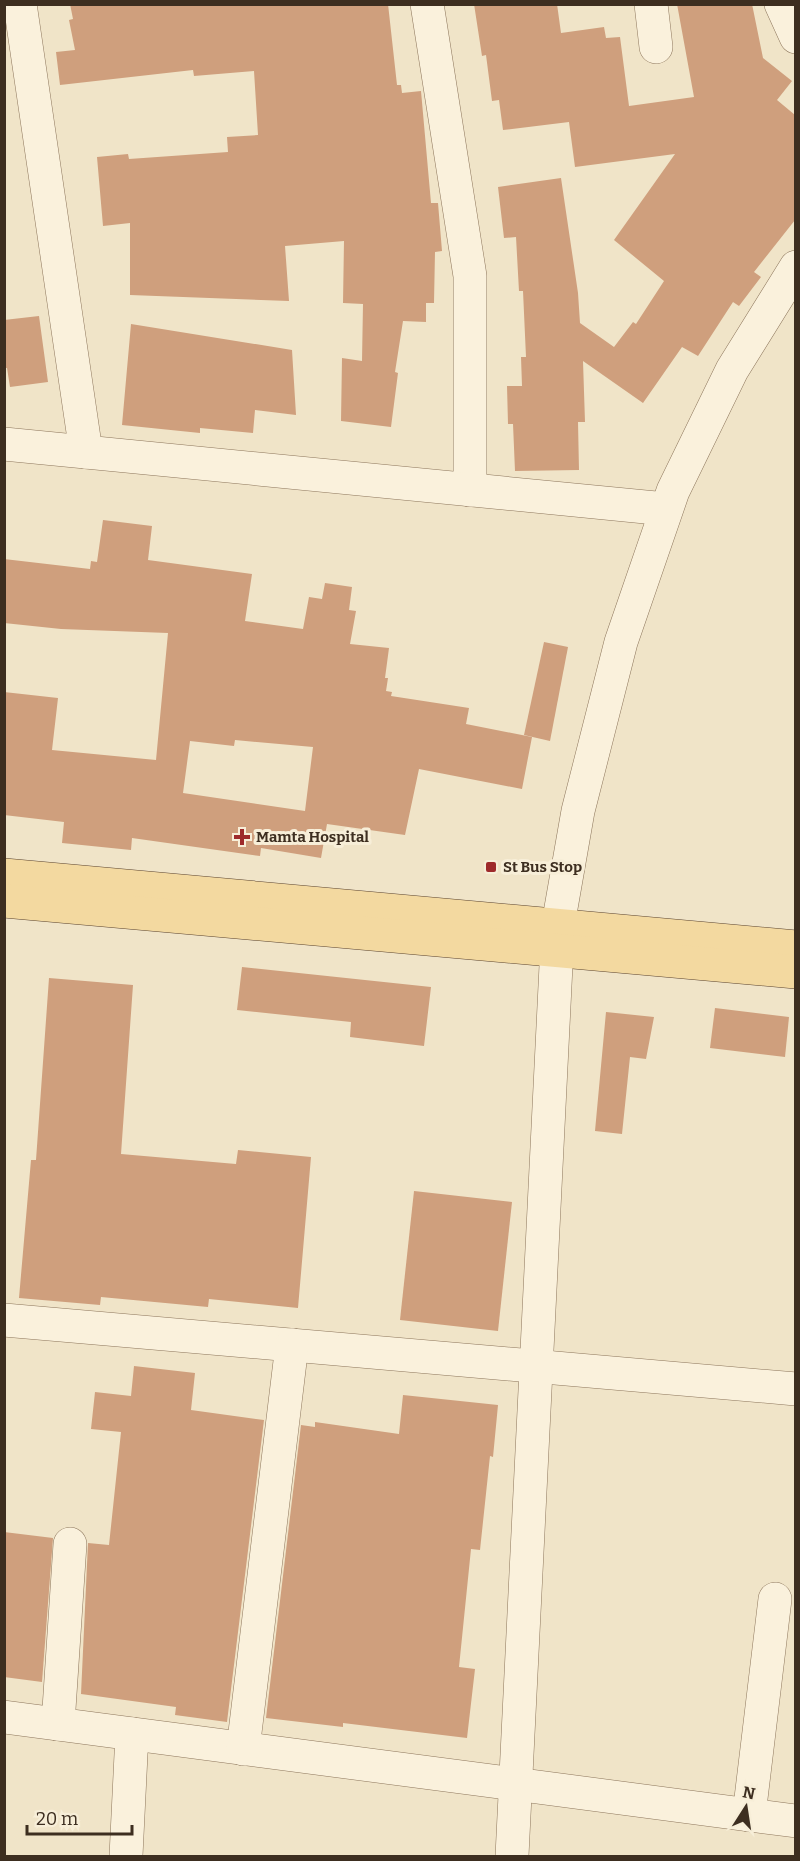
<svg xmlns="http://www.w3.org/2000/svg" width="800" height="1861" font-family="Bitter,serif">
<style>
.building{fill:#cf9f7d;fill-rule:evenodd}
.lines{fill:none;stroke-linecap:round;stroke-linejoin:round}
.minor-casing{stroke:#8d765c;stroke-width:34}
.major-casing{stroke:#5b4430;stroke-width:34}
.minor{stroke:#faf1dc;stroke-width:33}
.major{stroke:#f3d9a0;stroke-width:33}
.poi-dot{fill:#9e2a2b;stroke:#f7eed8;stroke-width:2}
.labels{text-anchor:middle;stroke-width:6;stroke-linejoin:round;paint-order:stroke}
.poi-label{font-size:15px;font-weight:bold;fill:#3d2e20;stroke:#f7eed8;text-anchor:start}
</style>
<rect width="100%" height="100%" fill="#f0e4c8"/>
<g class="building">
<path d="M70 4H388L397 85H401L402 93 421 91 431 203H438L442 251 435 252 434 303H426V322L403 321 395 372 398 373 391 427 341 421 342 358 362 361 363 304 343 303 344 241 285 246 289 301 130 295V223L103 226 97 157 128 154 129 159 228 152 227 137 258 135 254 71 194 76 193 70 60 85 56 52 75 50 69 20 73 19Z"/>
<path d="M474 4H557L561 33 604 27 606 38 620 37 629 106 694 97 677 4H752L763 58 792 81 777 100 795 115V220L754 272 761 277 739 306 733 302 698 356 682 347 643 403 583 361 585 422H578L579 470 515 471 513 424H508L507 386H522L521 357H526L523 291H519L516 237 504 238 498 187 561 178 578 293 580 323 614 347 633 322 636 324 664 281 614 240 675 154 575 167 569 122 503 130 499 100 492 101 486 55 482 56Z"/>
<path d="M39 316 48 382 10 387 7 368H4V320Z"/>
<path d="M131 324 292 350 296 415 255 410 253 433 200 428V433L122 425Z"/>
<path d="M103 520 152 526 148 560 252 574 245 621 303 629 309 597 322 599 325 583 352 587 349 610 356 611 350 644 389 648 385 678H388L386 691 392 692 391 696 469 708 466 724 532 737 522 789 419 769 405 835 327 824 321 858 261 848 260 856 132 838 131 850 62 843 64 822 4 815V692L58 698 52 750 156 760 168 633 61 629 4 623V559L90 569 91 561 97 562ZM235 740 313 747 305 811 183 793 190 741 234 746Z"/>
<path d="M544 642 568 647 550 741 524 735Z"/>
<path d="M242 967 431 987 424 1046 350 1037 351 1022 237 1010Z"/>
<path d="M49 978 133 985 121 1154 236 1164 238 1150 311 1157 298 1308 209 1299 208 1307 101 1297 100 1305 19 1298 31 1160H36Z"/>
<path d="M715 1008 789 1017 785 1057 710 1048Z"/>
<path d="M606 1012 654 1017 646 1059 630 1057 622 1134 595 1131Z"/>
<path d="M414 1191 512 1202 498 1331 400 1320Z"/>
<path d="M134 1366 195 1373 191 1410 264 1420 227 1722 175 1715 176 1707 81 1694 88 1543 109 1545 121 1432 91 1429 95 1392 131 1396Z"/>
<path d="M403 1395 498 1405 493 1457 490 1456 480 1550 471 1549 459 1667 475 1669 467 1738 343 1723V1727L266 1718 301 1425 315 1427V1422L399 1434Z"/>
<path d="M4 1532 53 1538 42 1682 4 1677Z"/>
</g>
<g class="lines">
<g class="minor-casing">
<g id="minor">
<path d="M20 4 86 452"/>
<path d="M427 4 470 276V490"/>
<path d="M651 4 656 47"/>
<path d="M781 4 796 37"/>
<path d="M4 444 666 509"/>
<path d="M4 1320 796 1389"/>
<path d="M4 1717 796 1821"/>
<path d="M58 1724 70 1544"/>
<path d="M243 1749 292 1345"/>
<path d="M749 1815 775 1599"/>
<path d="M126 1856 132 1734"/>
<path d="M512 1856 558 925 578 811 621 642 673 491 732 370 796 267"/>
</g>
</g>
<g class="major-casing">
<g id="major">
<path d="M4 875 796 947"/>
<path d="M4 901 796 972"/>
</g>
</g>
<use href="#minor" class="minor"/>
<use href="#major" class="major"/>
</g>
<g class="poi-dot">
<path d="M239 828h6v6h6v6h-6v6h-6v-6h-6v-6h6z"/>
<rect x="485" y="861" width="12" height="12" rx="3"/>
</g>
<g class="labels">
<g class="poi-label">
<text x="256" y="842">Mamta Hospital</text>
<text x="503" y="872">St Bus Stop</text>
</g>
</g>
<rect width="800" height="1861" fill="none" stroke="#3d2e20" stroke-width="12"/>
<g transform="translate(746 1807) rotate(12)" stroke="#f7eed8" stroke-width="4.5" paint-order="stroke">
<path d="M0-4.5L10 22L0 15L-10 22Z" fill="#3d2e20"/>
<text y="-9" font-size="16" font-weight="bold" text-anchor="middle" fill="#3d2e20">N</text>
</g>
<path d="M27 1825v9h105v-9" fill="none" stroke="#3d2e20" stroke-width="3"/>
<text x="36" y="1825" font-size="18" fill="#3d2e20" stroke="#f7eed8" stroke-width="4.5" paint-order="stroke">20 m</text>
</svg>
